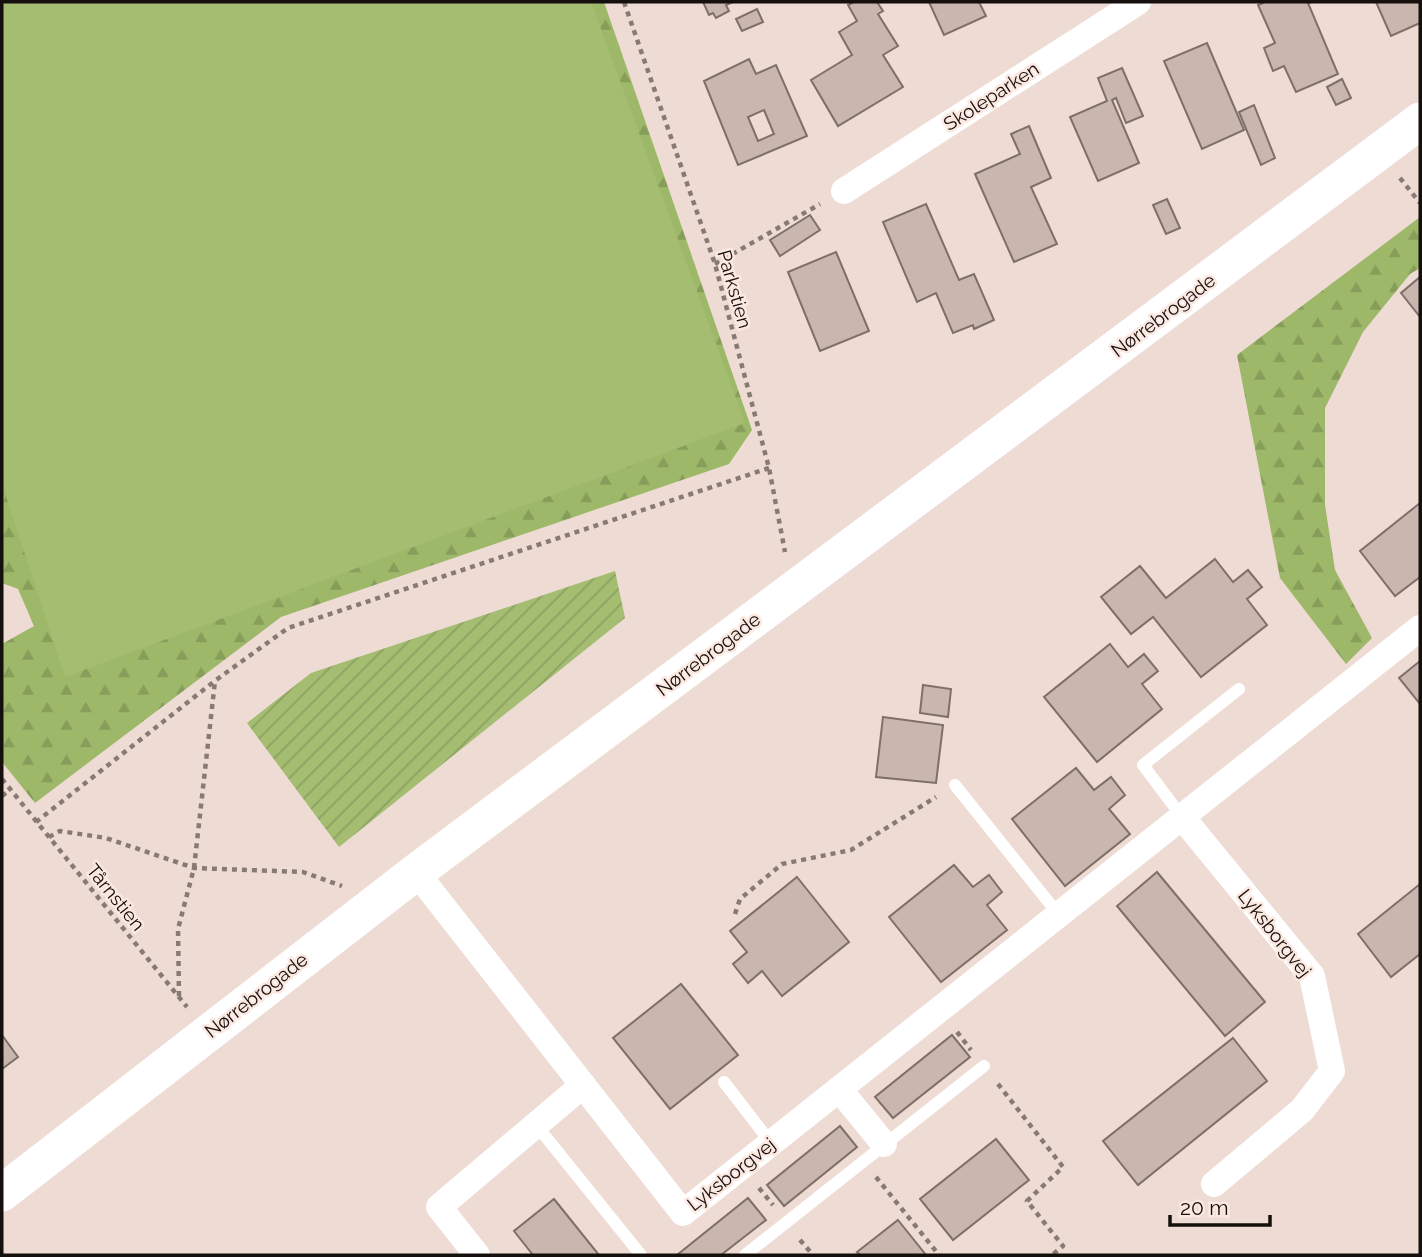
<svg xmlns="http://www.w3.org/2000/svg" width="1422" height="1257" font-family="Raleway,sans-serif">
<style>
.forest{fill:url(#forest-firs)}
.park{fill:#a4bd71}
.garden{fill:url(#garden-furrows)}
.building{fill:#c8b6af;stroke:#7f6f68;stroke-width:2;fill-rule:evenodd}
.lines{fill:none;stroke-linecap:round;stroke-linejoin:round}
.path{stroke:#877a75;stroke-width:4.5;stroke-dasharray:5 5;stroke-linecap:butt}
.lane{stroke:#fff;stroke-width:12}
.street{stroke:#fff;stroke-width:26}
.secondary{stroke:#fff;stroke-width:37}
.labels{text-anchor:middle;stroke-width:5;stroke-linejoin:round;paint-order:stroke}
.street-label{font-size:19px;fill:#150f0d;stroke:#fbe8e0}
</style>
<defs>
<pattern id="forest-firs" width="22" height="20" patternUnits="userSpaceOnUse" patternTransform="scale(1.75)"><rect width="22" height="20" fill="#9eb869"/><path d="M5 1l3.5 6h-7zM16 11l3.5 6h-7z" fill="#879d5a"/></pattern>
<pattern id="garden-furrows" width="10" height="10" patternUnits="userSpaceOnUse" patternTransform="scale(1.75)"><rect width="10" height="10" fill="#a4bd71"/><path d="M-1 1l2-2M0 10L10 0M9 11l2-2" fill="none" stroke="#8ca161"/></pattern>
</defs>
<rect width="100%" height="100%" fill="#eedbd3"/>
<g class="forest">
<path d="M548 2H604L752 430 729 464 281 617 35 803 2 762V644L34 626 18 589 2 583V470Z"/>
<path d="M1420 217V268L1410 274 1363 332 1325 408V505L1335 570 1372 638 1346 664 1280 578 1237 355Z"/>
</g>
<path class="park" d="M2 2H591L745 423 65 677 2 484Z"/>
<path class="garden" d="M615 571 625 618 339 847 247 723 311 673Z"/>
<g class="building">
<path d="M703 2H733L726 5 729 11 716 18 713 13 709 15Z"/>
<path d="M854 2H877L883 11 878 14 898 46 883 55 903 87 838 126 811 80 852 55 839 32 857 21 848 5Z"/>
<path d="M929 2H979L986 16 944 35Z"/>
<path d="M1265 2H1312L1308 3 1338 74 1296 92 1284 66 1273 71 1264 48 1275 43 1258 5Z"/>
<path d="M1376 2H1420V23L1391 36Z"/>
<path d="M757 9 763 22 742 31 736 19Z"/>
<path d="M1207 43 1244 130 1202 149 1164 61Z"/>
<path d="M749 59 756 74 776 65 807 136 738 165 704 81ZM764 110 774 134 758 141 748 117Z"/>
<path d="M1122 68 1143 116 1126 123 1116 98 1112 100 1139 163 1098 181 1070 117 1107 101 1098 78Z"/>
<path d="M1342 79 1351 98 1336 105 1327 87Z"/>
<path d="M1254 105 1275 158 1261 165 1239 112Z"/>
<path d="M1029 126 1051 178 1031 187 1057 244 1014 262 975 174 1020 154 1011 134Z"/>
<path d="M1167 199 1180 228 1166 234 1153 205Z"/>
<path d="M926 204 959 280 974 274 994 320 974 329 973 325 953 333 936 293 917 302 883 222Z"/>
<path d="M810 215 820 230 780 256 770 240Z"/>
<path d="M836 252 869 331 820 351 788 272Z"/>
<path d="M1420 277V317L1401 293Z"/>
<path d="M1420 503V577L1395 596 1360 551Z"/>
<path d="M1215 559 1233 582 1248 570 1262 587 1247 599 1267 625 1201 677 1153 617 1131 634 1101 597 1140 566 1166 598Z"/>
<path d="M1110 644 1128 667 1144 654 1158 671 1142 684 1162 709 1097 762 1044 697Z"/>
<path d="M1420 661V704L1399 678Z"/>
<path d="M923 685 951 689 948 717 920 713Z"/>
<path d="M883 717 943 725 936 783 876 777Z"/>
<path d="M1076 768 1094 790 1111 777 1125 795 1109 809 1130 834 1065 886 1012 819Z"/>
<path d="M954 865 973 887 989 875 1002 892 987 905 1007 930 941 982 889 917Z"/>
<path d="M1157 872 1265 1002 1225 1036 1117 906Z"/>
<path d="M797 877 849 942 782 996 762 971 748 983 733 964 747 952 730 931Z"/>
<path d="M1420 884V954L1391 977 1358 934Z"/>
<path d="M681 984 738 1055 670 1109 613 1038Z"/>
<path d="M2 1035 18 1057 2 1069Z"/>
<path d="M952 1035 970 1057 893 1118 875 1097Z"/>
<path d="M1233 1038 1267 1081 1138 1185 1103 1141Z"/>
<path d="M840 1126 857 1147 784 1206 767 1185Z"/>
<path d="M996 1139 1029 1180 953 1240 920 1199Z"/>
<path d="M748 1198 766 1220 721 1255H677Z"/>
<path d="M554 1199 599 1255H533L514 1231Z"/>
<path d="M898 1220 926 1255H860L857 1252Z"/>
</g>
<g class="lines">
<g class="path">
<path d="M624 2 715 264 769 468 785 552"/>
<path d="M1400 178 1420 203"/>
<path d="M715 264 820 204"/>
<path d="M2 779 187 1007"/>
<path d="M2 796 10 790"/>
<path d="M36 822 216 680 288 628 769 468"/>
<path d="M49 837 60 831 106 838 194 868 303 872 342 886"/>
<path d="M735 914 740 899 782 864 851 850 936 797"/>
<path d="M179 996 178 929 194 868 215 681"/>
<path d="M957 1032 971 1050"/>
<path d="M998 1084 1063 1167 1027 1201 1063 1246 1052 1255"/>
<path d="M876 1177 939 1255"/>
<path d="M759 1188 773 1205"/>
<path d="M800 1240 813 1255"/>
</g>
<g class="lane">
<path d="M955 785 1059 915"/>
<path d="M1182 817 1143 765 1239 689"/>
<path d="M724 1082 771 1143"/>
<path d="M537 1126 641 1255"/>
<path d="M745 1255 984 1066"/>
</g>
<g class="street">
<path d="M844 191 1138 2"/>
<path d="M1182 817 1312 976 1332 1071 1302 1110 1214 1184"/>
<path d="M416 872 683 1213 1420 628"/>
<path d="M839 1089 884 1144"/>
<path d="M477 1255 439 1207 583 1085"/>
</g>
<path class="secondary" d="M2 1193 416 872 1420 121"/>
</g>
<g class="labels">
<g class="street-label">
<text transform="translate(991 96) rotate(-33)" y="7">Skoleparken</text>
<text transform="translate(735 289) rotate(74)" y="7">Parkstien</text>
<text transform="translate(1163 315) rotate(-37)" y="7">Nørrebrogade</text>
<text transform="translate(708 654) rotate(-37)" y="7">Nørrebrogade</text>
<text transform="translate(116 897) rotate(51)" y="7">Tårnstien</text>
<text transform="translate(1275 933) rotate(52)" y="7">Lyksborgvej</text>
<text transform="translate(256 995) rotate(-38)" y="7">Nørrebrogade</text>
<text transform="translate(731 1174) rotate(-38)" y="7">Lyksborgvej</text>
</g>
</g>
<rect width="1422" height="1257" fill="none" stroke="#150f0d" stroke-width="7"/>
<path d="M1170 1215v10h100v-10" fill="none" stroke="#150f0d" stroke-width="3.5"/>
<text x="1180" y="1215" font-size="21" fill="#150f0d" stroke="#fbe8e0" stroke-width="5" paint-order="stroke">20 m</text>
</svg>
